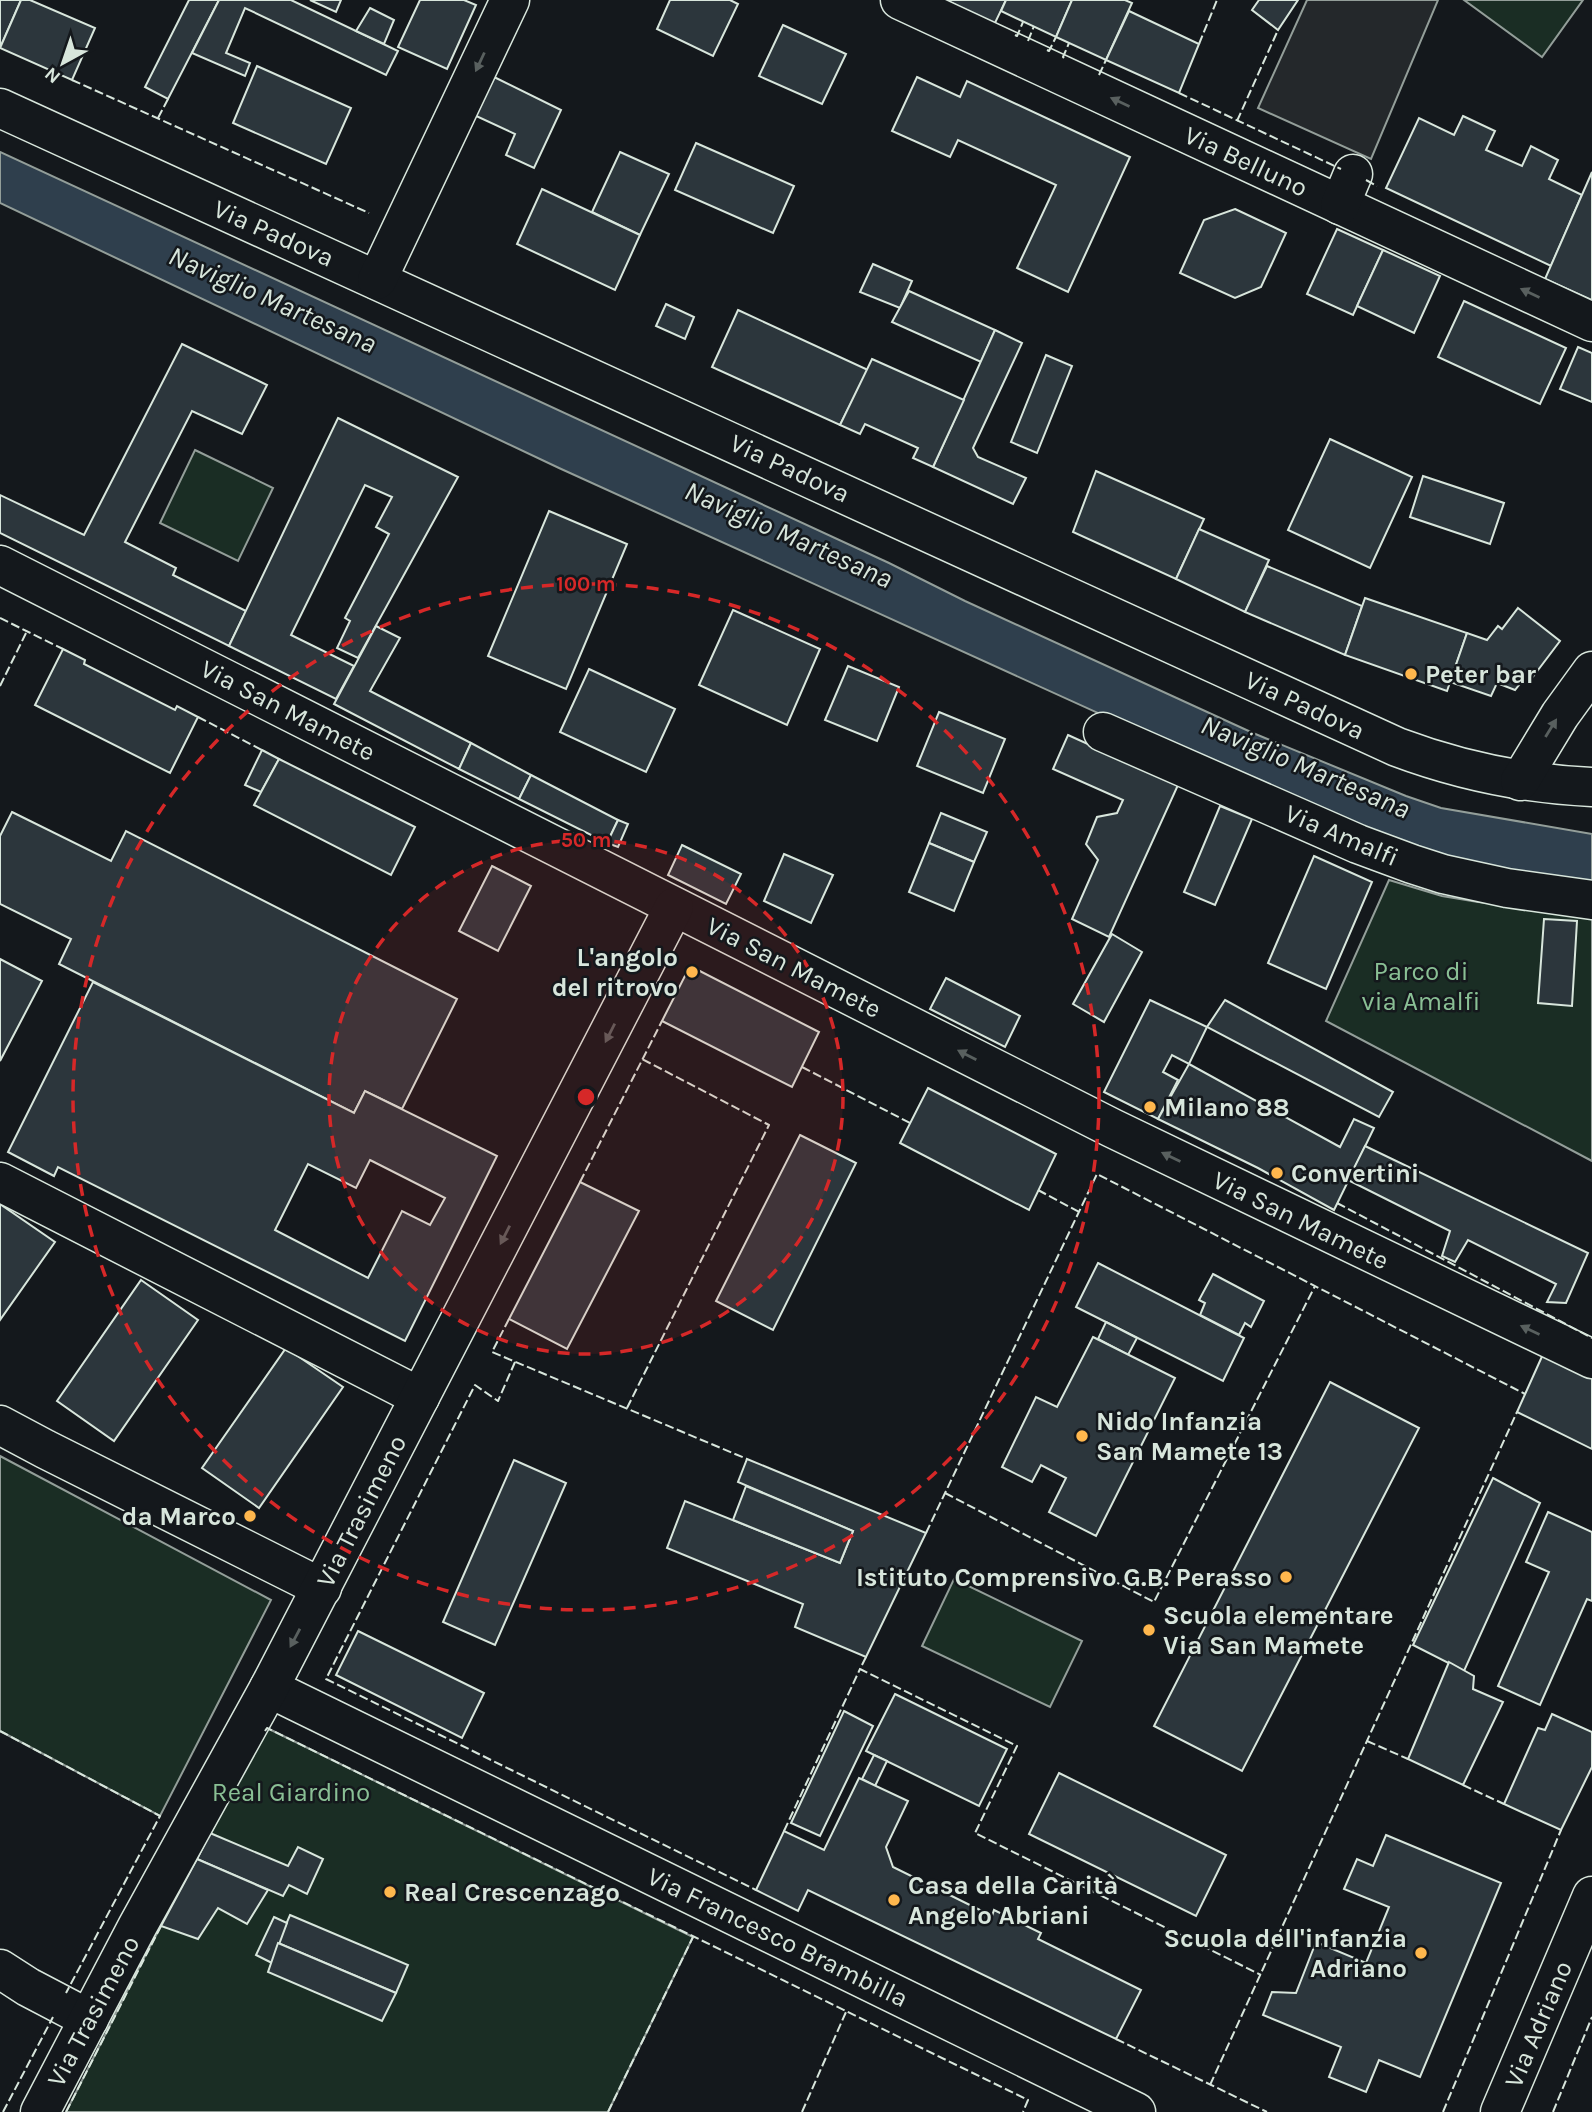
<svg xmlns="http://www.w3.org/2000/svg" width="1592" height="2112" font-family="Karla,sans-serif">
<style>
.green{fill:#1a2d24;stroke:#939e99;stroke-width:2}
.parking{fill:#24282b;stroke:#939e99;stroke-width:2}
.water{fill:#2f3f4d;stroke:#939e99;stroke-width:2}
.building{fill:#2c363c;stroke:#d8e6dc;stroke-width:2;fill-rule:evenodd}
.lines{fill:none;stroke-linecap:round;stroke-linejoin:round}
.minor-casing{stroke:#d8e6dc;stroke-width:41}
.minor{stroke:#14181c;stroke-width:38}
.fence{stroke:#d8e6dc;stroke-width:2;stroke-dasharray:9 3.5;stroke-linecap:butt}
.oneway{fill:#59605f}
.ring{fill:none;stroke:#d62828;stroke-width:3.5;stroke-dasharray:12 9}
.poi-dot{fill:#ffb74d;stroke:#14181c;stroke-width:2.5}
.labels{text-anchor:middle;stroke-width:5;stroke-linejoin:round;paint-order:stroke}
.street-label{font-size:26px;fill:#d8e6dc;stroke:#14181c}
.poi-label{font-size:26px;font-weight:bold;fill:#d8e6dc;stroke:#14181c;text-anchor:start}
.park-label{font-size:26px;fill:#8ac095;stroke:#14181c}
.water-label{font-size:28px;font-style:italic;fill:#d8e6dc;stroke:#14181c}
.centre{fill:#d62828;stroke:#14181c;stroke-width:3.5}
.ring-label{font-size:21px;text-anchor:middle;font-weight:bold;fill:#d62828;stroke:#14181c;stroke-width:5;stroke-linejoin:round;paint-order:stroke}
</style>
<rect width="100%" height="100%" fill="#14181c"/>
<g class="green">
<path d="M1464 0H1583L1542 57Z"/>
<path d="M195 450 273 488 238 561 160 523Z"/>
<path d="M1389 880 1442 896 1478 902 1592 913V1161L1326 1021Z"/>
<path d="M0 1456 271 1600 160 1816 0 1731Z"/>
<path d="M954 1579 1082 1641 1050 1707 922 1646Z"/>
<path d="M267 1728 693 1937 608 2112H66L146 1954Z"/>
</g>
<path class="parking" d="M1307 0H1438L1371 159 1258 108Z"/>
<path class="water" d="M0 152 889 563 965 601 1253 733 1406 796 1441 808 1592 834V882L1454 864 1230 773 559 468 0 203Z"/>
<g class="building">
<path d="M0 0H21L0 48Z"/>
<path d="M21 0H30L95 28 72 80 0 48Z"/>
<path d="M189 0H219L168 99 145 87Z"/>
<path d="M219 0H291L398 51 386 75 245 8 226 53 250 63 245 76 192 53Z"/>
<path d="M310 0H341L336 12Z"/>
<path d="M420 0H464L476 5 447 69 398 47Z"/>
<path d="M670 0H730L738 4 713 56 657 29Z"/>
<path d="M946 0H1006L994 25Z"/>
<path d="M1006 0H1072L1056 37 1001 11Z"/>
<path d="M1072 0H1125L1132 3 1106 60 1056 37Z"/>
<path d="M1259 0H1298L1278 30 1252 10Z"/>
<path d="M370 8 394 20 384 44 356 31Z"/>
<path d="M1129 11 1199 44 1179 93 1106 60Z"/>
<path d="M783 25 846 54 822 104 759 76Z"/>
<path d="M257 66 351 108 326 164 233 123Z"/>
<path d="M492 76 561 110 534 168 506 155 515 134 474 115Z"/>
<path d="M917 77 960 97 967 81 1130 157 1068 292 1017 268 1056 185 958 140 950 157 892 131Z"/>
<path d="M1463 116 1495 131 1486 150 1522 166 1531 146 1558 160 1549 179 1582 195 1551 266 1386 188 1419 118 1454 135Z"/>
<path d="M696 143 794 186 773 233 675 190Z"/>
<path d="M620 152 669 174 640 235 592 212Z"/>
<path d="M1592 172V300L1545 279Z"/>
<path d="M542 189 640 235 615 290 517 244Z"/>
<path d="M1235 209 1286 233 1261 287 1235 298 1180 273 1204 220Z"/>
<path d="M1337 229 1383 250 1353 315 1307 294Z"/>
<path d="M1383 250 1440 276 1414 333 1357 306Z"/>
<path d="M873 264 912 281 900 308 860 292Z"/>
<path d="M909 291 995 330 981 362 892 322Z"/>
<path d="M1464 301 1566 348 1540 404 1438 357Z"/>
<path d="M666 304 694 317 685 339 656 326Z"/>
<path d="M738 310 868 370 840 425 712 367Z"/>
<path d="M995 330 1022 343 973 448 978 457 1026 478 1013 504 933 467Z"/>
<path d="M182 344 267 385 242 434 192 411 125 542 176 568 173 575 246 611 229 646 0 533V495L84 535Z"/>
<path d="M1578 347 1592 353V402L1560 389Z"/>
<path d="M1046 355 1072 366 1037 453 1011 442Z"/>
<path d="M872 359 964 400 933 467 913 458 918 448 865 424 860 434 840 425Z"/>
<path d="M338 418 458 477 358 658 337 648 350 621 345 618 389 534 376 527 392 497 365 485 291 635 354 666 336 699 229 646Z"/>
<path d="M1330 439 1412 477 1370 568 1288 530Z"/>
<path d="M1096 471 1204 519 1176 579 1073 532Z"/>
<path d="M1423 476 1504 503 1490 544 1410 517Z"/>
<path d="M549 511 627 544 566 689 488 656Z"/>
<path d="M1199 529 1269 560 1245 612 1176 579Z"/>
<path d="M1267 566 1362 606 1345 655 1245 612Z"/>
<path d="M1365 598 1467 633 1447 691 1345 655Z"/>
<path d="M1518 608 1560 641 1532 678 1527 675 1515 690 1497 683 1491 696 1450 682 1467 633 1487 640 1498 626 1502 629Z"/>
<path d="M733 610 820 649 787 725 699 685Z"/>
<path d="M376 626 400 638 370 691 471 743 459 769 334 704Z"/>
<path d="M63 649 85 660 84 664 175 710 177 706 198 717 170 773 35 705Z"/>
<path d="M848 666 899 687 877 741 825 720Z"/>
<path d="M589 669 675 709 646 772 560 732Z"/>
<path d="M939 712 1005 739 983 793 917 766Z"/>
<path d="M1068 735 1178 785 1109 937 1072 919 1098 860 1086 844 1097 817 1117 813 1123 800 1053 769Z"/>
<path d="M471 743 531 775 519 799 459 769Z"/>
<path d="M262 750 279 759 261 792 245 785Z"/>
<path d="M279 759 415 827 391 875 254 805Z"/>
<path d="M531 775 618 820 607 843 519 799Z"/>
<path d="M1220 806 1252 819 1215 905 1184 892Z"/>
<path d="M12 812 111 861 126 831 457 999 402 1109 365 1091 354 1113 59 964 71 939 0 904V836Z"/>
<path d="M941 813 987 832 974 862 929 843Z"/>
<path d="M618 820 628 824 618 847 607 843Z"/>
<path d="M929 843 974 862 954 911 909 892Z"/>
<path d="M682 845 741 874 726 904 668 875Z"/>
<path d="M784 854 833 875 811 923 764 901Z"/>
<path d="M1314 856 1372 882 1326 989 1268 963Z"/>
<path d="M492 866 531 886 498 951 459 931Z"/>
<path d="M1544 919 1577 921 1572 1006 1538 1003Z"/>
<path d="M1112 934 1142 952 1104 1022 1073 1004Z"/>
<path d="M0 959 42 981 0 1061Z"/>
<path d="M690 966 819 1032 792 1087 662 1021Z"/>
<path d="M946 978 1020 1016 1005 1047 930 1009Z"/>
<path d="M93 982 354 1113 365 1091 497 1156 405 1341 58 1167 54 1176 8 1152ZM370 1160 445 1198 430 1225 402 1211 368 1278 275 1230 308 1164 356 1188Z"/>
<path d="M1150 1000 1207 1027 1189 1064 1172 1055 1163 1072 1178 1080 1158 1119 1104 1092Z"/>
<path d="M1225 1000 1393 1092 1379 1117 1207 1027Z"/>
<path d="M1189 1064 1340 1147 1354 1119 1374 1128 1334 1210 1258 1168 1158 1119Z"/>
<path d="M928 1088 1056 1154 1029 1210 900 1143Z"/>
<path d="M800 1135 856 1163 773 1330 716 1301Z"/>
<path d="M1365 1146 1588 1253 1566 1303 1547 1302 1556 1284 1468 1240 1455 1262 1442 1256 1450 1231 1348 1180Z"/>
<path d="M580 1182 639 1211 567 1349 509 1319Z"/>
<path d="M0 1204 55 1242 0 1320Z"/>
<path d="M1098 1263 1244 1338 1223 1381 1076 1307Z"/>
<path d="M1213 1274 1264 1301 1251 1327 1245 1323 1239 1335 1200 1315 1205 1303 1199 1300Z"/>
<path d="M141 1280 198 1320 114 1441 57 1401Z"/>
<path d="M1106 1322 1137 1338 1128 1355 1098 1339Z"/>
<path d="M1093 1337 1175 1378 1096 1536 1049 1512 1066 1478 1041 1465 1032 1482 1002 1467 1036 1397 1057 1407Z"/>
<path d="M286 1348 343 1387 259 1508 202 1468Z"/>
<path d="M1544 1352 1592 1377V1449L1517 1412Z"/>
<path d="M1330 1382 1419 1428 1242 1771 1154 1726Z"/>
<path d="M747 1459 926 1533 866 1657 795 1627 803 1604 667 1548 685 1501 840 1563 853 1531 738 1482Z"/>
<path d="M514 1460 566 1483 495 1645 443 1622Z"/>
<path d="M1493 1478 1540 1503 1464 1671 1413 1645Z"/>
<path d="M746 1486 853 1531 840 1563 733 1520Z"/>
<path d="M1548 1512 1592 1532V1601L1587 1599 1540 1705 1498 1686 1549 1572 1526 1562Z"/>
<path d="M358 1631 484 1693 462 1738 336 1675Z"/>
<path d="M1449 1662 1474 1676 1473 1689 1503 1702 1463 1785 1408 1759Z"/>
<path d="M895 1694 1007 1749 979 1806 866 1751Z"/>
<path d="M844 1711 873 1726 820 1836 791 1823Z"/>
<path d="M1552 1714 1592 1732V1767L1561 1830 1504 1804 1538 1728 1545 1730Z"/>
<path d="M874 1755 887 1761 875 1786 862 1779Z"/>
<path d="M1059 1773 1226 1855 1196 1916 1029 1834Z"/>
<path d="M859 1778 908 1801 886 1847 893 1867 992 1916 994 1910 1041 1933 1038 1939 1141 1990 1116 2039 808 1890 798 1911 756 1890 784 1831 824 1850Z"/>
<path d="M210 1833 288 1866 298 1847 323 1859 307 1894 289 1885 283 1896 197 1859Z"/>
<path d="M1386 1835 1501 1883 1420 2077 1379 2060 1366 2092 1329 2077 1341 2047 1263 2015 1272 1992 1296 1993 1316 1942 1366 1963 1389 1907 1344 1889 1357 1859 1373 1866Z"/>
<path d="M197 1859 268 1890 247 1924 218 1908 198 1939 161 1926Z"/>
<path d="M290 1915 408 1965 396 1993 278 1943Z"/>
<path d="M274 1917 287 1923 272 1963 256 1955Z"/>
<path d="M278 1943 396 1993 382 2021 268 1972Z"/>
</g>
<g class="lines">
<g class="minor-casing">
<g id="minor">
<path d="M900 0 1592 322"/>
<path d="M0 108 1397 747C1461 771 1524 784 1592 787"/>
<path d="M1340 205 1353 174"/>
<path d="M377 280 510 0"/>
<path d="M0 565 1112 1128 1592 1359"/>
<path d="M1103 732 1358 844 1412 864 1443 874 1507 888 1592 900"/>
<path d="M1520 781 1560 715 1592 671"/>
<path d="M0 1182 420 1397"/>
<path d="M0 1425 45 1449 322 1588"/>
<path d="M269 1688 1136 2112"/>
<path d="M0 1969 28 1987 89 2019"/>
<path d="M40 2112 137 1927 269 1688 674 907"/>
<path d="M1500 2112 1592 1896"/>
</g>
</g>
<use href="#minor" class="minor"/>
<g class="fence">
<path d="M1015 35 1017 36 1023 22"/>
<path d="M1028 41 1034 26"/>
<path d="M1199 44 1217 0"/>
<path d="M1047 50 1049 51 1056 37"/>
<path d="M1064 58 1063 57 1069 43"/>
<path d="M1099 75 1106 60"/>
<path d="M72 80 369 213"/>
<path d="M1179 93 1341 169"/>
<path d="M158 118 168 99"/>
<path d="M1237 121 1278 30"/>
<path d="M1366 180 1377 186"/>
<path d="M0 618 63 649"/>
<path d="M0 686 27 631"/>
<path d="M198 717 262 750"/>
<path d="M802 1067 910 1123"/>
<path d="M580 1182 662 1021"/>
<path d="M1038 1190 1079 1212"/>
<path d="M1337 1203 1592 1338"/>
<path d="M509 1319 492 1352 747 1459"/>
<path d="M515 1362 498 1401 475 1385 326 1679 756 1890"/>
<path d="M627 1408 769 1125 642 1059"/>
<path d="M945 1493 1154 1602 1315 1286"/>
<path d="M926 1533 1097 1174 1525 1394"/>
<path d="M866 1657 860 1669 1017 1746 975 1833 1261 1975"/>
<path d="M0 1731 160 1816 66 1993"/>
<path d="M265 1731 267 1728 1028 2100 1023 2112"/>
<path d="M1367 1741 1408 1759"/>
<path d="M1463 1785 1504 1804"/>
<path d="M784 1831 860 1669"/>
<path d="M1116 2039 1267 2112"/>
<path d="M1210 2085 1517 1412"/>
<path d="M3 2112 53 2017"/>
<path d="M66 2112 161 1926"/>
<path d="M608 2112 693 1937"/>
<path d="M802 2112 846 2012"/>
<path d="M1443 2112 1561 1830"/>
<path d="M1553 2112 1592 2017"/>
</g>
</g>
<defs><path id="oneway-solid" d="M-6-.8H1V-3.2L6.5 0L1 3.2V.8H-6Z" transform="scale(1.75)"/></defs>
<g class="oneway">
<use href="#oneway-solid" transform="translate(480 62) rotate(115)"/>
<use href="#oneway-solid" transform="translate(1120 102) rotate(-155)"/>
<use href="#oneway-solid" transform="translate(1530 293) rotate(-155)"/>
<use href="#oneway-solid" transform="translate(1551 728) rotate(-58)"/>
<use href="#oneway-solid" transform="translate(610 1033) rotate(117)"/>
<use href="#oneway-solid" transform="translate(967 1055) rotate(-153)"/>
<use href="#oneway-solid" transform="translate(1171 1157) rotate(-154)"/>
<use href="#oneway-solid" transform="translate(505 1235) rotate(117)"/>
<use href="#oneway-solid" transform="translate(1530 1330) rotate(-155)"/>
<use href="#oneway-solid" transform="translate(295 1638) rotate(118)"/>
</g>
<circle cx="586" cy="1097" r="257" fill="#d62828" fill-opacity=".12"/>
<g class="ring">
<circle cx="586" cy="1097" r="257"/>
<circle cx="586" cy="1097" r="513"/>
</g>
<g class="poi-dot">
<circle cx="1411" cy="674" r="7"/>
<circle cx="692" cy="972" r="7"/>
<circle cx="1150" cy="1107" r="7"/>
<circle cx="1277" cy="1173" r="7"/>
<circle cx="1082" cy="1436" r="7"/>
<circle cx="250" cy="1516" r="7"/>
<circle cx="1286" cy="1577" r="7"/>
<circle cx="1149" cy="1630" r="7"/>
<circle cx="390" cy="1892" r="7"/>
<circle cx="894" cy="1900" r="7"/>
<circle cx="1421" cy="1953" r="7"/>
</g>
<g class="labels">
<g class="street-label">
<text transform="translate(1246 161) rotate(25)" y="9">Via Belluno</text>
<text transform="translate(274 233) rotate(24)" y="9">Via Padova</text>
<text transform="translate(790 468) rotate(25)" y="9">Via Padova</text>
<text transform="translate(1305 705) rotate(25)" y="9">Via Padova</text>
<text transform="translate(288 710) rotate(27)" y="9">Via San Mamete</text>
<text transform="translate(1342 835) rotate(23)" y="9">Via Amalfi</text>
<text transform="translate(794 967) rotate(27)" y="9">Via San Mamete</text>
<text transform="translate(1301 1220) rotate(26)" y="9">Via San Mamete</text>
<text transform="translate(361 1511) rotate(-63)" y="9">Via Trasimeno</text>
<text transform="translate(778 1937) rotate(26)" y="9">Via Francesco Brambilla</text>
<text transform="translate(93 2011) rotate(-62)" y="9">Via Trasimeno</text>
<text transform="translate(1538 2024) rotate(-67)" y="9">Via Adriano</text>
</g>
<g class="poi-label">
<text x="1425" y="683">Peter bar</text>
<text x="678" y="966" text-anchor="end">L'angolo<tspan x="678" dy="30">del ritrovo</tspan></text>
<text x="1164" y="1116">Milano 88</text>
<text x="1291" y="1182">Convertini</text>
<text x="1096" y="1430">Nido Infanzia<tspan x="1096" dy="30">San Mamete 13</tspan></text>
<text x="236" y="1525" text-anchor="end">da Marco</text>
<text x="1272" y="1586" text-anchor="end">Istituto Comprensivo G.B. Perasso</text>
<text x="1163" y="1624">Scuola elementare<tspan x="1163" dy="30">Via San Mamete</tspan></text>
<text x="908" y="1894">Casa della Carità<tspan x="908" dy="30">Angelo Abriani</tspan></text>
<text x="404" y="1901">Real Crescenzago</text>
<text x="1407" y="1947" text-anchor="end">Scuola dell'infanzia<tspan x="1407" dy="30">Adriano</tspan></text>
</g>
<g class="park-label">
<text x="1421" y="980">Parco di<tspan x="1421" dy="30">via Amalfi</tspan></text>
<text x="291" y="1801">Real Giardino</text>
</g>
<g class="water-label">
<text transform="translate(273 299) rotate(24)" y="10">Naviglio Martesana</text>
<text transform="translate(789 534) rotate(24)" y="10">Naviglio Martesana</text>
<text transform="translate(1306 766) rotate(23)" y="10">Naviglio Martesana</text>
</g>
</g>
<circle cx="586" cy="1097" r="10" class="centre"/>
<g class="ring-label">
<text x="586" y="591">100 m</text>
<text x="586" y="847">50 m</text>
</g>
<g transform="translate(63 63) rotate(220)" stroke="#14181c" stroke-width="5" paint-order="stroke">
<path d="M0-5L12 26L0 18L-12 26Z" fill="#d8e6dc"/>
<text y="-10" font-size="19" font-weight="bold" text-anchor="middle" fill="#d8e6dc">N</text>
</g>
</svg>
